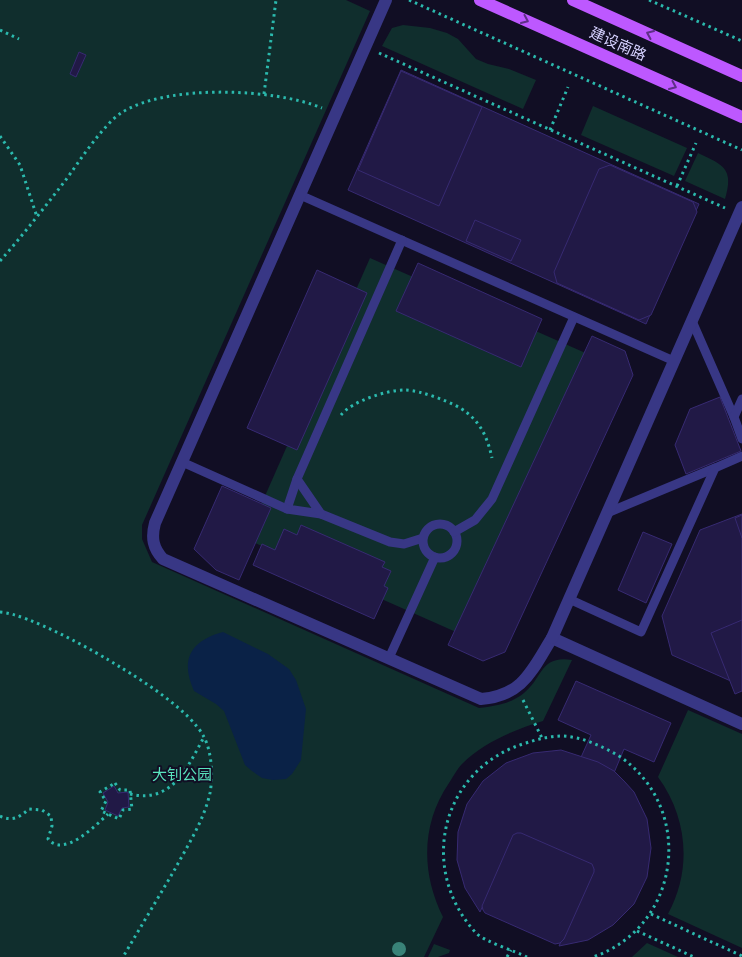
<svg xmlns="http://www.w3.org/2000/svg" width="742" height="957" font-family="Mulish,'Noto Sans SC',sans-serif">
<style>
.green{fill:#102e2d}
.water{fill:#0a2247}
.building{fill:#211946;stroke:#372a72}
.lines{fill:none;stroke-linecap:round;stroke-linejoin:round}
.path{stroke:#2bb9ad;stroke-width:3;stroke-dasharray:2.5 4;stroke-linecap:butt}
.lane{stroke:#383785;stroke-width:9}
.street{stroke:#383785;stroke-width:12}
.primary{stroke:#bd58ff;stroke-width:12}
.tree{fill:#398378}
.oneway{stroke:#5e2f87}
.labels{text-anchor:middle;stroke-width:4;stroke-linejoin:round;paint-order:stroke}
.street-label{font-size:15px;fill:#d5d1ff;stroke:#110e24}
.park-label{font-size:15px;fill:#59e3bd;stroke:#110e24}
</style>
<rect width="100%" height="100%" fill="#110e24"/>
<g class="green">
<path d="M0 0H346L370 11 142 525V539L152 562 479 708C496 706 510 704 524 693 543 678 540 655 572 660L543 721C514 730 484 742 462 764 457 769 453 777 449 783 421 824 421 873 443 917L424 957H0Z"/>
<path d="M403 25 430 28 447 33 458 39 476 59 488 64 509 69 536 80 523 109 382 46 392 28Z"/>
<path d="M593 106 687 148 674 176 581 135Z"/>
<path d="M698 153C724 165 734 169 725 199L685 181Z"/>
<path d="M370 258 590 355 465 636 246 539Z"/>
<path d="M688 710 742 734V948L668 914C692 870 688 818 658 777Z"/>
<path d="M647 943 678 957H632Z"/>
<path d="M434 944 450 950 449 953 438 957H428Z"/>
</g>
<path class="water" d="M223 632 268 654 289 669 296 680 306 709 301 760 292 774 286 779 273 780 262 778 252 771 245 765 224 711 216 704 194 691C180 660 190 641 223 632Z"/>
<g class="building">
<path d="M79 52 86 55 76 77 70 74Z"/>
<path d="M401 70 699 204 646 324 348 190Z"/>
<path d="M401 71 482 107 439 206 358 170Z"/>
<path d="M610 165 693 202 697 212 651 315 639 320 557 283 554 272 599 169Z"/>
<path d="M475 220 521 240 511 261 466 241Z"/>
<path d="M418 263 542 319 521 367 396 311Z"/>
<path d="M317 270 367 293 297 450 247 428Z"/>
<path d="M592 336 625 351 633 375 505 652 483 661 448 645Z"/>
<path d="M720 397 741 451 686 474 675 445 690 409Z"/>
<path d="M222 486 271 508 239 580 216 570 194 549Z"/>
<path d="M742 514V686L672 655 662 616 700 530Z"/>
<path d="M742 515V538L735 518Z"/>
<path d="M301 525 385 562 382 567 391 571 384 586 388 588 374 619 253 565 262 544 275 550 284 529 297 535Z"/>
<path d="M643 532 672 544 646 603 618 590Z"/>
<path d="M742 620V691L735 694 711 633Z"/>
<path d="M576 681 671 723 654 762 624 749 611 780 595 769 578 764 591 735 558 720Z"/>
<path d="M561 750 598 762 614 771 624 781 634 792 647 819 651 848 647 877 634 904 613 925 588 940 559 946 594 869 516 834 480 912 465 888 457 860 458 832 467 804 483 781 506 763 533 753Z"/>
<path d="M114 786 118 793 128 792 129 807 122 808 118 816 105 810 108 802 103 793Z"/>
<path d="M517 833H521L592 864 594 869V872L564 939 560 943 555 944 485 913 483 910 482 906 513 835Z"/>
</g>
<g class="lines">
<g class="path">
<path d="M409 0 742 150"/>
<path d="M649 0 742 41"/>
<path d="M0 30 19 39"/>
<path d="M379 53 725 208"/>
<path d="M264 94 276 0"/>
<path d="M550 130 568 87"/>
<path d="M0 136 20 165 37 217"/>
<path d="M677 186 696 143"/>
<path d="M0 261C23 235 44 208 65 181 79 162 102 126 121 113 165 84 274 88 322 108"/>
<path d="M341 415C352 401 387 390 405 390 420 390 455 403 466 412 482 424 488 440 492 458"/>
<path d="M0 612C28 614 95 651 120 667 145 682 191 712 204 737 212 752 213 777 210 793 204 820 188 845 175 869 158 898 140 928 123 957"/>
<path d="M523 700 542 738"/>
<path d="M115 783 120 790H130L132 809 123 810 119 819 101 811 106 801 100 792Z"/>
<path d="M130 794C172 804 187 768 204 737"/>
<path d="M0 816C12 822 20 817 29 809L42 810 51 816 52 826 48 839C64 858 95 826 108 814"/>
<path d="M651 914 742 956"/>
<path d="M637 931 694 957"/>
<path d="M507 957 511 950"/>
<path d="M527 957C515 951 485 942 476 933 417 869 441 768 526 743 538 739 550 736 563 736 582 737 602 746 619 756 696 808 681 927 593 957"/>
</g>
<g class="lane">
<path d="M300 195 674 361"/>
<path d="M402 240 297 479 287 509 321 514 390 542 404 544 423 538"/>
<path d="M692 321 734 417"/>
<path d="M742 399 734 417 742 439"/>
<path d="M182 462 287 509"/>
<path d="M297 479 321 514"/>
<path d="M607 513 715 468"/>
<circle cx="440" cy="541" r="17"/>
<path d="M454 532 475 520 492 499 574 317"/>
<path d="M569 599 641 632 715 468 742 456"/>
<path d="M389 658 435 557"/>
</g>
<g class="street">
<path d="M386 0 155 523C151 538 153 548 163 559L481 699C523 696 532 670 552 638L742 724"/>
<path d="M552 638 742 207"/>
</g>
<g class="primary">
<path d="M480 0 742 117"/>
<path d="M573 0 742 76"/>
</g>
</g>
<circle class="tree" cx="399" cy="949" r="7"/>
<defs><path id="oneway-chevron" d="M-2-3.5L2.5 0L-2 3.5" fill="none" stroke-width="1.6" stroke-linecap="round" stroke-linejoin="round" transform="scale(1.25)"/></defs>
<g class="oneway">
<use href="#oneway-chevron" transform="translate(525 20) rotate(24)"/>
<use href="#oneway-chevron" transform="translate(650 34) rotate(-156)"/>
<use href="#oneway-chevron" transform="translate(673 86) rotate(24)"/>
</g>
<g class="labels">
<g class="street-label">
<text transform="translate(618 44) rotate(24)" y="5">建设南路</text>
</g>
<g class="park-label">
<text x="182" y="780">大钊公园</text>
</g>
</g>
</svg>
